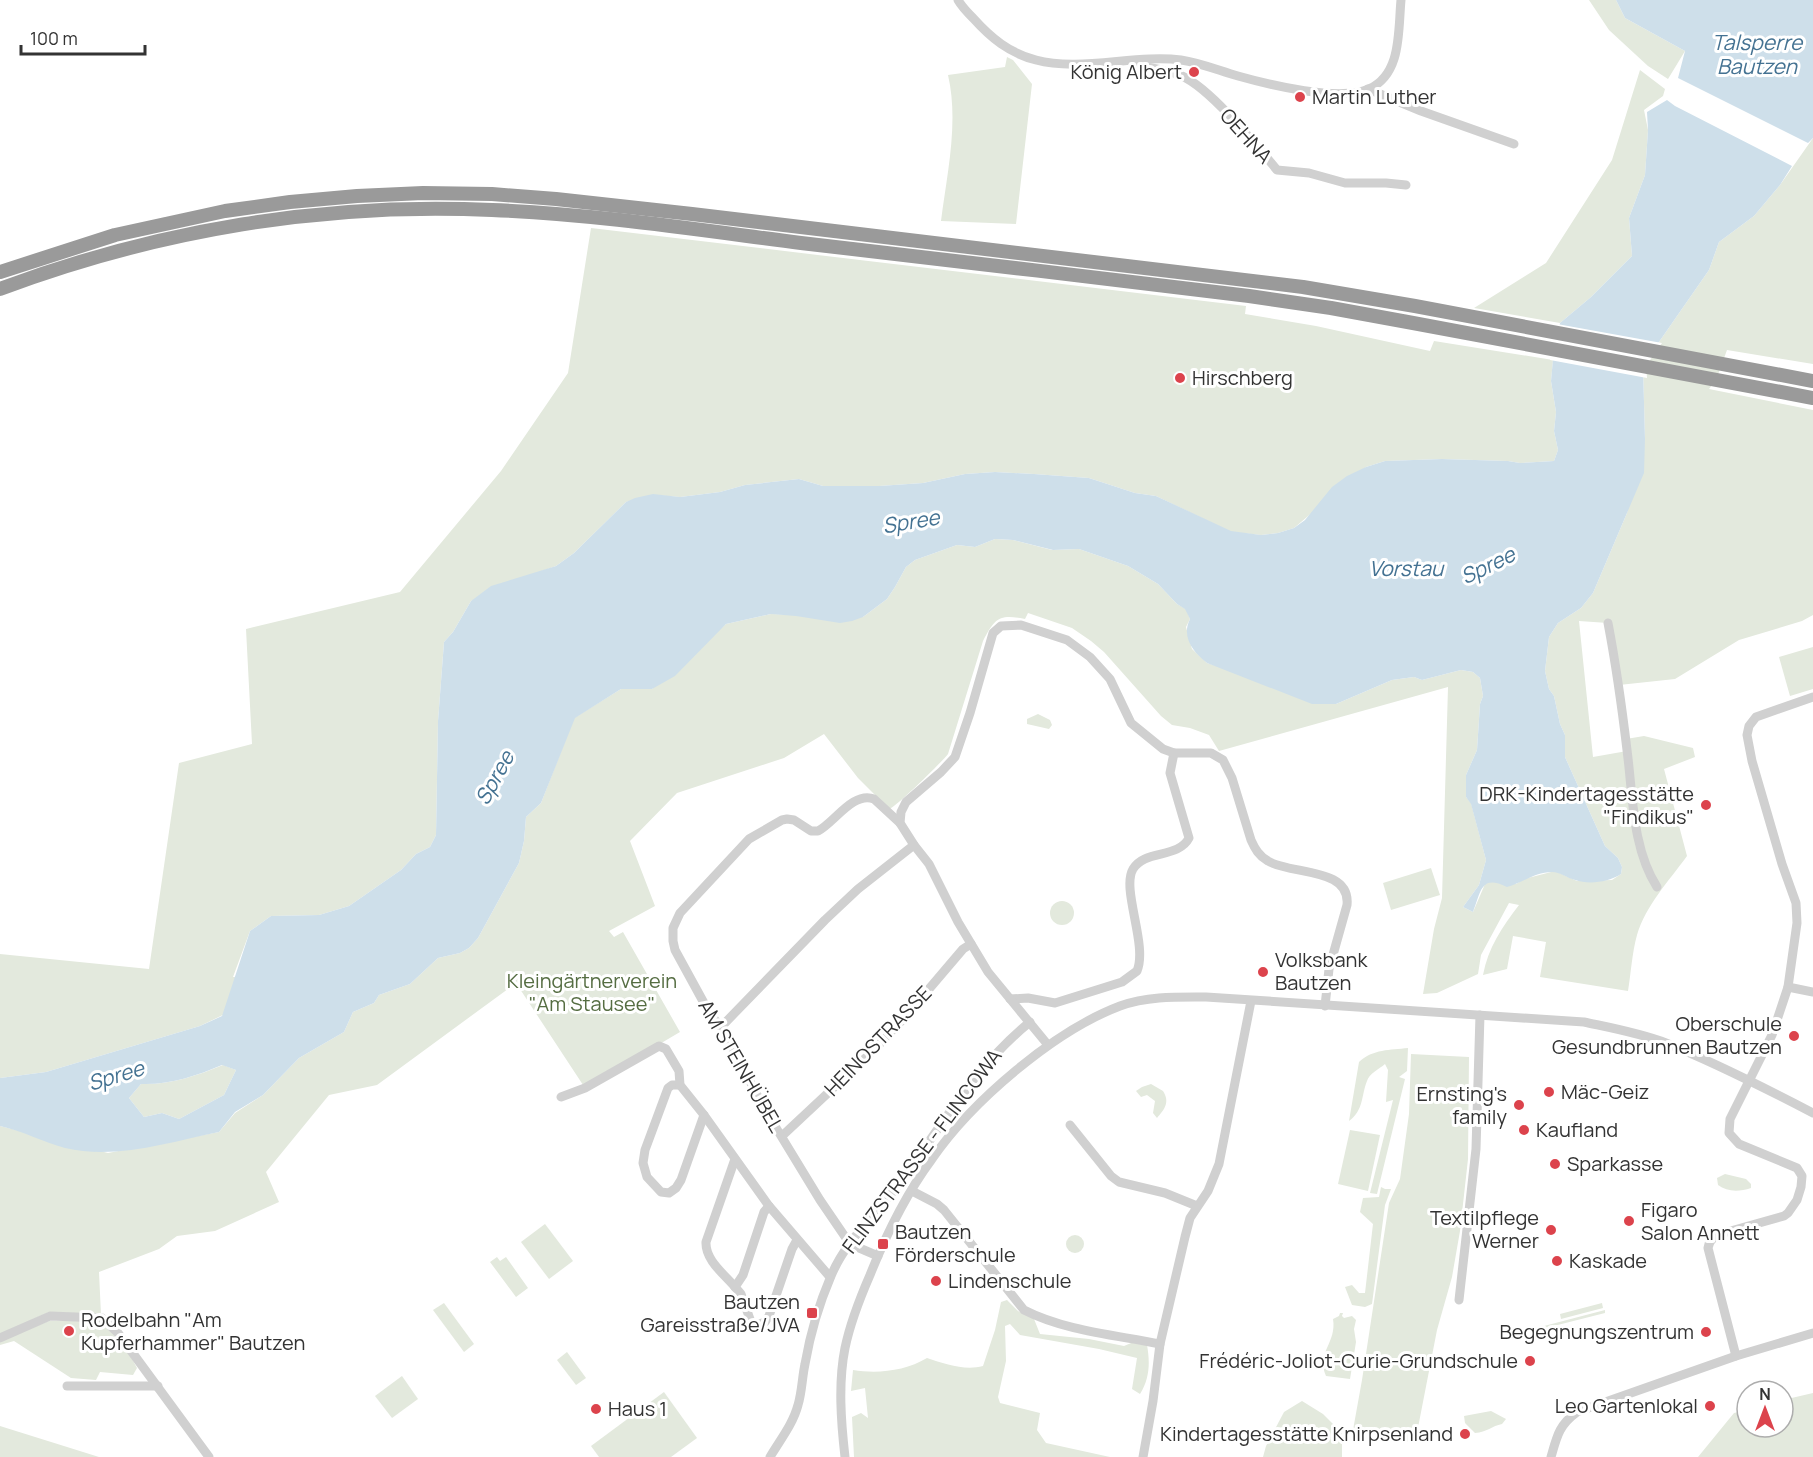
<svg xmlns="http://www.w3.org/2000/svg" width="1813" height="1457" font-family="Manrope,sans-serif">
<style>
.green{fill:#e3e9dd}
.water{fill:#cedfea;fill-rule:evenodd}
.pier{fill:#fff}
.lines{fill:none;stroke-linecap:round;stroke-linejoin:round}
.minor{stroke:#d0d0d0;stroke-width:9}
.highway{stroke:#9a9a9a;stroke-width:14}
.poi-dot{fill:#dc434c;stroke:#fff;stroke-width:2}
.labels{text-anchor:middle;stroke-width:6;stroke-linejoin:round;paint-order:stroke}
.poi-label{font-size:20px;fill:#333;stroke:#fff;text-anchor:start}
.street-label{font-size:20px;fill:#333;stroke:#fff}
.park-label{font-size:20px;fill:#556d42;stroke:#fff}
.water-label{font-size:21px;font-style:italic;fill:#447292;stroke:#fff}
</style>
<rect width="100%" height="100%" fill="#fff"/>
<g class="green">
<path d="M1589 0H1616L1625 18 1685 51 1668 79 1648 66 1609 30Z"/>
<path d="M1007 57 1013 60 1032 84 1016 224 941 221C947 174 959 122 948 75L1005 67Z"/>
<path d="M1640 70 1665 89 1663 96 1644 110 1648 130 1645 175 1629 218 1632 256 1591 297 1560 323 1474 308 1546 263 1612 160Z"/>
<path d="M1813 138V364L1727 350 1716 380 1709 389 1813 410V615L1802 621 1739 640 1675 679 1619 685 1608 623 1579 621 1593 757 1627 751 1626 739 1644 736 1693 748 1695 757 1664 769 1687 856C1669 881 1646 905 1637 935 1632 953 1631 973 1628 991L1540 977 1546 942 1513 936 1507 969 1483 975C1488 948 1502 927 1519 905L1509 903 1481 955 1478 974 1437 993 1423 994 1434 929 1442 898 1448 687 1219 751 1209 735 1190 728 1172 725 1161 716 1104 652 1091 641 1072 628 1028 613 1025 619C999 614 995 618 983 641L948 754C942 762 895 808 889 809L858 778 824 734 784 758 677 793 630 841 655 906 609 931 614 937 623 932 680 1032 585 1088 516 983 377 1085 329 1095 266 1172 279 1202 215 1231 177 1236 159 1249 99 1272 101 1315 49 1312 0 1334V1126L108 1153 219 1132 235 1113 263 1095 299 1058 344 1032 353 1012 374 1003 379 995 410 984 438 958 460 953 469 948 478 938 519 863 524 841 526 817 541 803 574 718 621 689H652L726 624 771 614 863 617 887 599 895 587 906 567 915 560 957 545 975 547 995 539 1013 540 1052 550 1079 549 1128 566 1158 584 1177 604 1186 609 1190 619 1186 627 1192 649 1207 663 1336 704 1392 680 1414 677 1422 680 1461 670 1473 672 1480 678 1483 696 1480 704 1477 750 1466 775V797L1471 803 1486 860 1479 885 1463 907 1473 912 1485 884 1490 881 1516 884 1524 879 1555 871 1577 881 1612 880 1621 874 1622 867 1618 858 1605 846 1565 757V735L1560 724 1554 696 1549 689 1545 671 1549 637 1558 623 1581 608 1593 593 1627 513 1645 439 1643 365 1709 270 1719 242 1754 216 1780 185Z"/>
<path d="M591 228 1246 306 1245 314 1316 326 1430 351 1434 341 1553 360 1551 381 1556 412 1554 431 1558 450 1554 461 1520 463 1508 461 1442 459 1385 461 1366 467 1294 528 1278 533 1261 535 1231 532 1156 496 1135 493 1089 478 1034 474 995 472 965 474 923 483 879 486H823L799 479 745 485 720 492 680 497 653 495 626 502 574 553 556 566 528 576 471 601 453 632 444 642 438 721 436 835 430 847 416 854 401 870 349 906 319 915 271 916 250 931 233 977 308 974 200 1026 46 1072 0 1078V954L149 969 179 763 252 744 246 629 400 592 501 471 568 373Z"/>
<path d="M1813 647V689L1790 696 1779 657Z"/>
<path d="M1038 714 1050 720 1052 725 1049 729 1027 724V719Z"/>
<path d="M1431 868 1440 895 1391 910 1383 883Z"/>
<circle cx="1062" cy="913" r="12"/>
<path d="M1408 1048 1407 1071 1399 1077 1405 1079 1377 1194 1370 1193 1393 1100 1386 1102 1388 1070 1385 1064C1379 1069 1369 1074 1367 1081 1361 1096 1364 1110 1349 1121L1359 1062C1373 1049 1390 1050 1408 1048Z"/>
<path d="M1411 1054 1469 1057 1468 1159 1460 1231 1452 1277 1437 1330 1415 1443 1353 1430 1362 1380 1389 1203 1400 1179 1409 1114Z"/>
<path d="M223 1065 236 1070 224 1095 179 1119 162 1113 144 1117 129 1098 141 1084C170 1085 196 1076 223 1065Z"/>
<path d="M1151 1084 1163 1091C1170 1102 1165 1109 1157 1118L1153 1113 1155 1101 1147 1095 1141 1097 1136 1091 1142 1087Z"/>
<path d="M1350 1130 1380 1135 1368 1191 1338 1184Z"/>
<path d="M1725 1174 1746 1179 1751 1184V1188C1739 1192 1727 1192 1718 1185L1717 1178Z"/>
<path d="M1381 1187 1385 1189H1391L1385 1205 1372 1304 1365 1307 1352 1305 1345 1287 1352 1285 1359 1293H1365L1373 1224 1360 1212 1363 1198 1379 1197Z"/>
<path d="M545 1224 573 1261 549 1279 521 1242Z"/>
<circle cx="1075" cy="1244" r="9"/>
<path d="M497 1257 500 1261 506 1257 528 1288 516 1297 490 1262Z"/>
<path d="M1007 1300 1018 1311 1034 1319 1040 1334 1089 1339 1124 1346 1136 1341 1147 1345C1150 1362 1150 1378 1140 1394L1132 1389 1137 1358 1099 1349 1020 1335 1010 1324 1005 1326 1006 1361 998 1397 1000 1403 1040 1413 1037 1430 1046 1443 1110 1457H854L852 1417 861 1413 868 1418 865 1388 851 1391 853 1370C878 1374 905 1371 927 1358 945 1364 965 1371 983 1366L995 1330 1001 1302Z"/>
<path d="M444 1303 474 1344 464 1352 433 1310Z"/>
<path d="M1602 1303 1603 1308 1561 1319 1560 1314Z"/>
<path d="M1605 1310V1313L1526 1333 1525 1331Z"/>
<path d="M1340 1313H1343L1342 1316 1344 1318 1352 1316 1356 1320 1354 1329 1356 1342 1350 1379 1326 1376C1316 1352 1337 1343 1333 1319L1339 1316Z"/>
<path d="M98 1320C117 1331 127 1349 137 1368L133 1375 100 1372 96 1380 71 1378 14 1341 0 1345V1340L49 1321Z"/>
<path d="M567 1352 586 1378 576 1385 557 1360Z"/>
<path d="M402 1376 418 1399 392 1418 375 1396Z"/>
<path d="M664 1392 697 1438 671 1457H599L591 1446Z"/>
<path d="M1813 1393V1457H1698L1734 1413 1747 1410V1427H1783V1400Z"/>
<path d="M1302 1401 1323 1414 1342 1433V1457H1263L1266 1446 1284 1412Z"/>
<path d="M1491 1411 1506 1419 1502 1424C1492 1426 1487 1432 1475 1433L1465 1423 1464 1416Z"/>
<path d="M0 1426 99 1457H0Z"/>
</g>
<g class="water">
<path d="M1616 0H1813V138L1808 143 1678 78 1685 51 1625 18Z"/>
<path d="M1667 100 1675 106 1792 166 1780 185 1754 216 1719 242 1709 270 1643 365 1645 439 1644 473 1593 593 1581 608 1558 623 1549 637 1545 671 1549 689 1554 696 1560 724 1565 735V757L1605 846 1618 858 1622 867 1621 874C1609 882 1589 885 1575 880 1567 878 1560 872 1552 872 1535 872 1522 883 1507 887 1481 874 1481 891 1473 912L1463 907 1479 885 1486 860 1471 804 1466 797V775L1477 750 1480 704 1483 696 1480 678 1473 672 1461 670 1422 680 1414 677 1392 680 1336 704H1312L1207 663C1193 652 1181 637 1190 619L1185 609 1177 604 1158 584 1128 566 1079 549 1053 550 1013 540 995 539 975 547 957 545 915 560 906 567 895 587 887 599 863 617 852 621 840 623 796 616 771 614 726 624 675 676 652 689H621L575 718 541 803 526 817 524 841 519 863 478 938 469 948 460 953 438 958 410 984 379 995 374 1003 353 1012 344 1032 299 1058 263 1095 235 1112 219 1132C170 1142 116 1160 65 1148 43 1142 23 1131 0 1126V1078L46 1072 200 1026 222 1016 250 931 271 916 319 915 349 906 401 870 416 854 430 847 436 835 438 721 444 642 453 632 471 601 491 586 556 566 574 553 626 502 635 498 653 494 680 497 720 492 745 485 799 479 823 486H879L923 483 965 474 995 472 1034 474 1089 478 1135 493 1156 496 1231 531 1261 535 1278 533 1294 528 1305 520 1332 487 1347 476 1366 467 1385 461 1442 459 1508 461 1520 463 1554 461 1558 450 1554 431 1556 412 1551 381 1554 348 1560 323 1591 297 1632 256 1629 218 1645 175 1648 130 1647 112ZM222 1065 236 1070 224 1095 179 1119 162 1113 144 1117 129 1098 141 1084C170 1085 196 1076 222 1065Z"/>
</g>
<path class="pier" d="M1557 324 1662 343 1646 366 1647 378 1550 360Z"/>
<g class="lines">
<g class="minor">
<path d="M958 0C962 7 967 12 973 18 991 38 1009 53 1036 60 1080 72 1136 54 1181 60 1201 63 1220 71 1238 76 1270 85 1339 102 1369 89 1402 74 1398 31 1401 0"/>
<path d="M1135 62 1137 65C1152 68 1168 70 1182 76 1211 89 1256 145 1277 170L1309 173 1345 183H1386L1406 185"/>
<path d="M1368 89 1421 111 1514 144"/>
<path d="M1608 623C1616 665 1622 708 1627 750 1633 795 1632 848 1657 887"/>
<path d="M1788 987 1813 992"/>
<path d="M1010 999 1028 998 1055 1003 1122 982 1137 971C1148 945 1121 889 1133 869 1145 849 1178 859 1189 838L1170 773 1174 753"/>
<path d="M721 1027 825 920 858 889 914 845"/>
<path d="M1048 1045 988 972 958 922 929 864 914 845 900 823 901 812 906 802 941 772 955 757 970 713 993 633 1001 626 1021 625 1067 640 1090 657 1110 679 1131 723 1163 749 1174 753H1211L1223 760 1232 778 1251 840C1255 849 1259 856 1268 861 1291 875 1351 867 1347 905L1329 969 1325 1006"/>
<path d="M680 1085H672L668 1088 645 1150 643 1163 647 1177 661 1192 669 1193 676 1188 681 1180 704 1115"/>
<path d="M561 1097 585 1088 659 1046 666 1049 679 1071 680 1085 704 1115 769 1206 830 1277"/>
<path d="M1070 1125 1111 1176 1119 1182 1165 1193 1197 1206"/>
<path d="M782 1136 875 1049 906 1016 963 949 971 944"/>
<path d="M735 1159 706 1242C705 1260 724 1274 735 1287"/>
<path d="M912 1191 937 1204 944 1210 1024 1310C1065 1331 1116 1335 1160 1344"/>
<path d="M769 1206 764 1212 743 1275 735 1287 741 1294 751 1322 757 1325 765 1322 769 1316 792 1249 797 1240"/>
<path d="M878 1256 850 1244 820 1200 764 1108 721 1027 710 1014 675 950 673 941V928L680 913 749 839 782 820 787 819 794 820 811 831H818C834 823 853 791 874 799L900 823"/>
<path d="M1459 1300 1476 1149 1480 1015"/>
<path d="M0 1338 50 1316 102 1318 118 1333 209 1457"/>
<path d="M1736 1356 1708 1248C1709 1241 1713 1237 1720 1234L1784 1216 1788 1213 1797 1200 1801 1187 1802 1176 1797 1168 1739 1144 1729 1133 1730 1119 1772 1035 1788 987 1797 923 1796 903 1782 864 1752 761 1747 735 1749 726 1756 717 1813 697"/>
<path d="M67 1386H158"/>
<path d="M770 1457C780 1440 793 1424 798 1405 802 1392 802 1378 805 1364 810 1335 819 1304 831 1276 846 1240 875 1216 898 1185 940 1129 975 1066 1030 1022"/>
<path d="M845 1457C841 1422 838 1383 845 1348 850 1324 860 1298 870 1275 886 1235 906 1194 932 1159 972 1101 1054 1031 1120 1006 1148 996 1177 997 1206 997L1584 1022C1612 1028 1640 1033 1666 1043 1716 1063 1765 1088 1813 1113"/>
<path d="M1143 1457 1153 1401 1160 1344 1185 1237 1190 1218 1208 1191 1219 1164 1251 1001"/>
<path d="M1551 1457C1557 1436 1559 1425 1577 1412L1736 1356 1813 1333"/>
</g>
<g class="highway">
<path d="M0 272 115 235 225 211 290 202 357 196 423 193 492 194 556 199 692 214 1303 287 1415 306 1813 381"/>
<path d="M0 289C157 230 325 202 492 210 595 214 699 230 801 243 950 260 1100 278 1249 296L1331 308 1413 323 1813 398"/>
</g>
</g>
<g class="poi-dot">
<circle cx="1194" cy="72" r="6"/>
<circle cx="1300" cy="97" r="6"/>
<circle cx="1180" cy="378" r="6"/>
<circle cx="1706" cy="805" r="6"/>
<circle cx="1263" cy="972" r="6"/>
<circle cx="1794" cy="1036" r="6"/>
<circle cx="1549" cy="1092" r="6"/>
<circle cx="1519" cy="1105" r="6"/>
<circle cx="1524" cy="1130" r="6"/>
<circle cx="1555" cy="1164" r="6"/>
<circle cx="1629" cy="1221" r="6"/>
<circle cx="1551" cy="1230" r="6"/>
<rect x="877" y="1238" width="12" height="12" rx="3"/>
<circle cx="1557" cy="1261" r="6"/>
<circle cx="936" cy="1281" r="6"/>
<rect x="806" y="1307" width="12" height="12" rx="3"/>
<circle cx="69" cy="1331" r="6"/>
<circle cx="1706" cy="1332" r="6"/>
<circle cx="1530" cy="1361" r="6"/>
<circle cx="1710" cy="1406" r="6"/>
<circle cx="596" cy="1409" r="6"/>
<circle cx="1465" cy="1434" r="6"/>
</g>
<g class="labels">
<g class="poi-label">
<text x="1182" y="79" text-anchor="end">König Albert</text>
<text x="1312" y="104">Martin Luther</text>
<text x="1192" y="385">Hirschberg</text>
<text x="1694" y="801" text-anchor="end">DRK-Kindertagesstätte<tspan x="1694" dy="23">"Findikus"</tspan></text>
<text x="1275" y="967">Volksbank<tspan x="1275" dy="23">Bautzen</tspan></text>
<text x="1782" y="1031" text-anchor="end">Oberschule<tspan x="1782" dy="23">Gesundbrunnen Bautzen</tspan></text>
<text x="1561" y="1099">Mäc-Geiz</text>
<text x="1507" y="1101" text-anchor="end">Ernsting's<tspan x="1507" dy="23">family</tspan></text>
<text x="1536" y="1137">Kaufland</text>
<text x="1567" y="1171">Sparkasse</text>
<text x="1641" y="1217">Figaro<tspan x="1641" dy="23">Salon Annett</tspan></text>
<text x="1539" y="1225" text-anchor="end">Textilpflege<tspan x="1539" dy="23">Werner</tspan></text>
<text x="895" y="1239">Bautzen<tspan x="895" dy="23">Förderschule</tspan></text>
<text x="1569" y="1268">Kaskade</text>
<text x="948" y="1288">Lindenschule</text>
<text x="800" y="1309" text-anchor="end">Bautzen<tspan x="800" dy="23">Gareisstraße/JVA</tspan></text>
<text x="81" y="1327">Rodelbahn "Am<tspan x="81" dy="23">Kupferhammer" Bautzen</tspan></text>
<text x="1694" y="1339" text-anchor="end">Begegnungszentrum</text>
<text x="1518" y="1368" text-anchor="end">Frédéric-Joliot-Curie-Grundschule</text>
<text x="1698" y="1413" text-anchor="end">Leo Gartenlokal</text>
<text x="608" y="1416">Haus 1</text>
<text x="1453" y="1441" text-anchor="end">Kindertagesstätte Knirpsenland</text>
</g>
<g class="street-label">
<text transform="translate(1246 136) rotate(48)" y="7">OEHNA</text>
<text transform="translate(878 1041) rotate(-46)" y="7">HEINOSTRASSE</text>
<text transform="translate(741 1066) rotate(60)" y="7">AM STEINHÜBEL</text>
<text transform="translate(922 1151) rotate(-53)" y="7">FLINZSTRASSE - FLINCOWA</text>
</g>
<g class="park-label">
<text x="592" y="988">Kleingärtnerverein<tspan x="592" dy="23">"Am Stausee"</tspan></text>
</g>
<g class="water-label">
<text x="1757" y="50">Talsperre<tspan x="1757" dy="24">Bautzen</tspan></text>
<text transform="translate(911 522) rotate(-9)" y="7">Spree</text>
<text transform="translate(1488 566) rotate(-26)" y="7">Spree</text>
<text x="1406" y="576">Vorstau</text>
<text transform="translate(495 778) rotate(-61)" y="7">Spree</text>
<text transform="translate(116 1076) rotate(-17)" y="7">Spree</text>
</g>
</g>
<g transform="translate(1765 1409)"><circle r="28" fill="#ffffff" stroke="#adadad" stroke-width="1.5"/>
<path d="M0-4.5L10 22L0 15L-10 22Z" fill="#dc434c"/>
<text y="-9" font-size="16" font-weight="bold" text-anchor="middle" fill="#333333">N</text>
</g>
<path d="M21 45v9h124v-9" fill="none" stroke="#333333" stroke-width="3"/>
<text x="30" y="45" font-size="18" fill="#333333" stroke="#ffffff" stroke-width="4.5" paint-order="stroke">100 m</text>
</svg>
